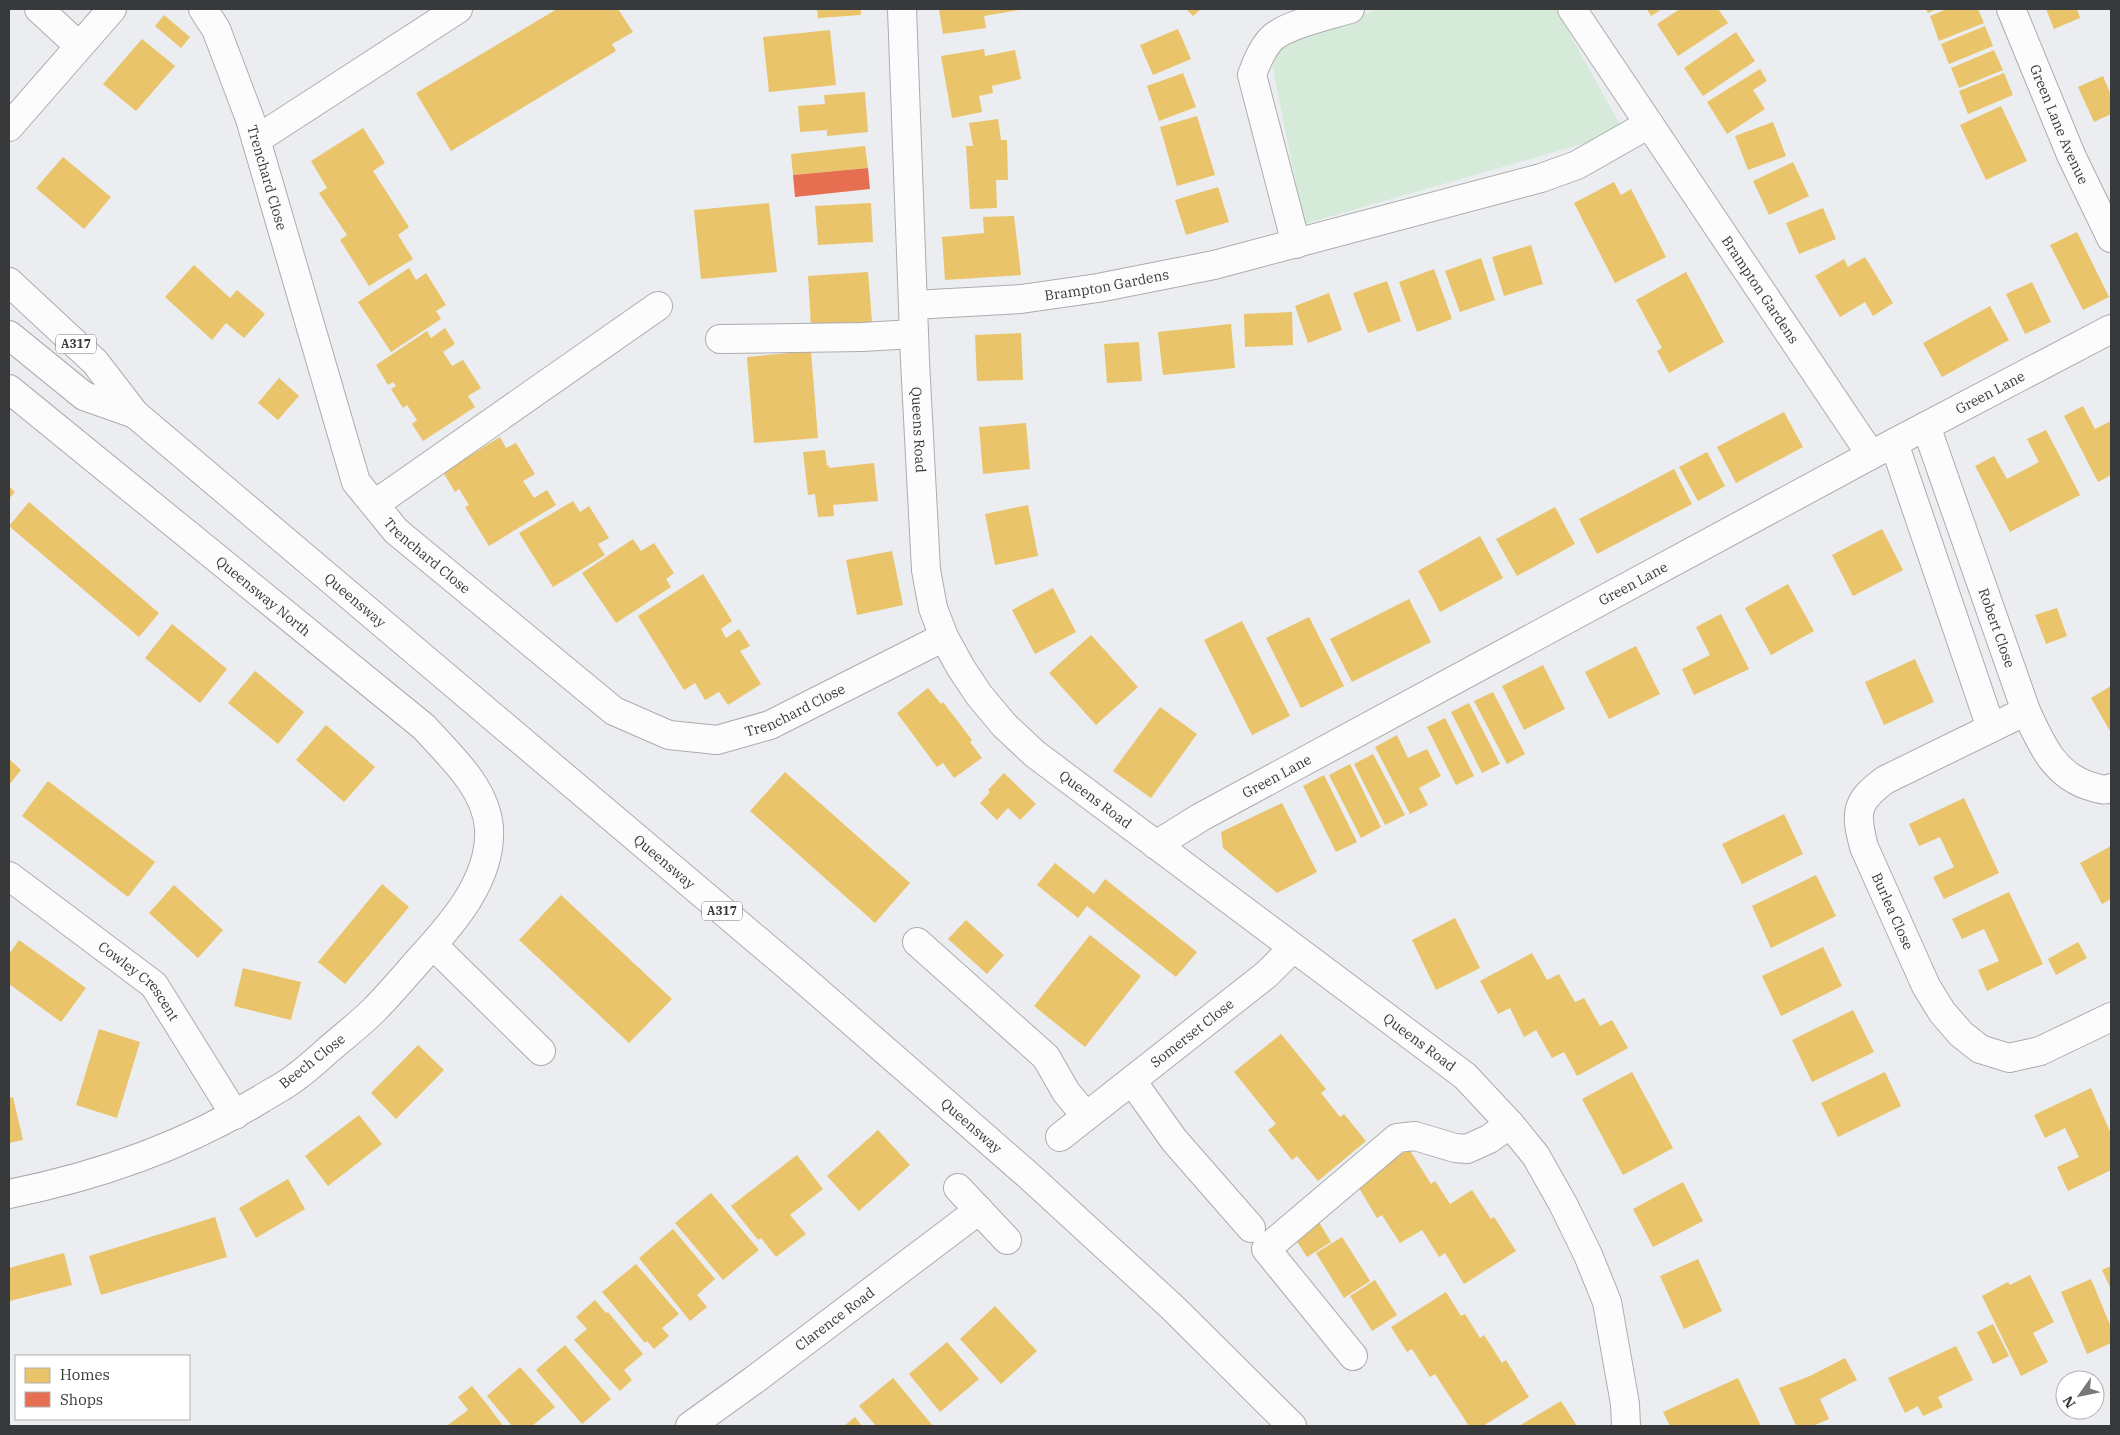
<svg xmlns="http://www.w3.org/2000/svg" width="2120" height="1435" font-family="'IBM Plex Serif',serif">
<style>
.green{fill:#d6eada}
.homes{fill:#e9c46a}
.shops{fill:#e76f51}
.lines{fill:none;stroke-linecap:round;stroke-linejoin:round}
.minor-casing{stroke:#abacae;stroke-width:30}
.major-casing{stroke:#abacae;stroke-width:30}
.minor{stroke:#fcfcfd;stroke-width:28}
.major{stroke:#fcfcfd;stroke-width:28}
.labels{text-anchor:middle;stroke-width:5;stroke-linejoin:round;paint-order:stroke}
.shield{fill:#fff;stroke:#747475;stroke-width:1}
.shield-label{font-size:12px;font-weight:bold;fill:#38393a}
.street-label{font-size:14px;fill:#38393a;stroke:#fff}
</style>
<rect width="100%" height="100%" fill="#ebedf0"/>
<path class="green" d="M1380 9H1556L1624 132 1304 224 1268 44Z"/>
<g class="homes">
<path d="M557 9H618L633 32 612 44 616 51 451 151 416 93Z"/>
<path d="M817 9H861V15L818 18Z"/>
<path d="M939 9H1019V10L984 16 986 28 943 34Z"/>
<path d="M1186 9H1201L1193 16Z"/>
<path d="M1647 9H1662L1651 16Z"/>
<path d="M1680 9H1718L1728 23 1678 56 1657 24Z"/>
<path d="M1926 9H1937L1928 13Z"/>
<path d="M1947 9H1978L1984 23 1939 41 1930 16Z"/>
<path d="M2046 9H2077L2080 18 2054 29Z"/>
<path d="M164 15 190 37 181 48 155 26Z"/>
<path d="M1985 26 1993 46 1949 64 1941 44Z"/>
<path d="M1178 29 1191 59 1153 75 1140 45Z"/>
<path d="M830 30 836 85 769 92 763 37Z"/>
<path d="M1736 32 1755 61 1703 96 1684 68Z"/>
<path d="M142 39 175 66 136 111 103 84Z"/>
<path d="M984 49 985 56 1015 50 1021 79 992 86 993 93 979 96 982 112 952 118 941 56Z"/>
<path d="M1994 50 2003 70 1959 88 1951 68Z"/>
<path d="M1760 69 1767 81 1753 90 1765 109 1727 134 1707 102Z"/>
<path d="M1183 73 1196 107 1159 121 1147 86Z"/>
<path d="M2004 73 2013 95 1968 114 1959 91Z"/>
<path d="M2103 76 2111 95V114L2094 122 2078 87Z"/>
<path d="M865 92 868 132 827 136V130L800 132 798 106 825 104 824 95Z"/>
<path d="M2001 106 2027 161 1986 180 1960 125Z"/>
<path d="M1197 116 1215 175 1177 186 1160 127Z"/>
<path d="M998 119 1001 140H1007L1008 180H996L997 208 970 209 966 146H973L969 123Z"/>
<path d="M1773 122 1786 156 1748 170 1735 136Z"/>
<path d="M363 128 385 163 373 171 409 227 398 235 413 259 369 286 340 240 347 235 319 193 327 188 311 161Z"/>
<path d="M865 146 868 168 793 175 791 154Z"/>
<path d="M63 157 111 197 84 229 36 188Z"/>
<path d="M1793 162 1809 196 1769 215 1753 181Z"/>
<path d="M1614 182 1621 195 1631 189 1666 257 1615 283 1574 203Z"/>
<path d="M1218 187 1229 222 1186 235 1175 200Z"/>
<path d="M769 203 777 272 701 279 694 210Z"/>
<path d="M871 203 873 242 818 245 815 206Z"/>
<path d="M1823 208 1836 239 1799 254 1786 223Z"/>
<path d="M1014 216 1021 275 945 280 942 237 984 233 983 217Z"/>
<path d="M2077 232 2109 297 2083 310 2050 245Z"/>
<path d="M1531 245 1543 284 1504 296 1492 257Z"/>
<path d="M1865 257 1893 303 1873 316 1865 302 1840 317 1815 276 1844 259 1848 267Z"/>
<path d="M1481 258 1495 300 1460 312 1445 271Z"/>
<path d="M194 265 230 298 237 290 265 314 244 338 226 323 212 340 165 297Z"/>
<path d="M409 268 416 280 426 273 446 305 436 311 441 319 391 352 358 302Z"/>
<path d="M1434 269 1452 319 1417 332 1399 282Z"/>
<path d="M868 272 872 322 811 326 808 276Z"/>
<path d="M1686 272 1724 342 1669 373 1657 351 1662 348 1636 300Z"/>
<path d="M1387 281 1401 321 1368 333 1353 293Z"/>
<path d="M2032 282 2051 322 2025 334 2006 294Z"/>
<path d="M1329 293 1342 330 1308 343 1295 306Z"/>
<path d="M1990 306 2009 340 1942 377 1923 343Z"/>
<path d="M1292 312 1293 345 1245 347 1244 314Z"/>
<path d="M1231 324 1235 368 1163 375 1158 332Z"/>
<path d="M445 328 455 344 443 352 452 366 463 360 481 388 468 396 475 407 423 441 412 424 417 420 407 405 403 408 391 389 396 386 393 382 388 385 376 365 427 331 431 338Z"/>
<path d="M1021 333 1023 380 977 381 975 335Z"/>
<path d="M1139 342 1142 381 1107 383 1104 344Z"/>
<path d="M811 351 818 438 754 443 747 357Z"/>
<path d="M279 378 299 396 278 420 258 403Z"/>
<path d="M2083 406 2095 429 2111 421V475L2098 482 2064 416Z"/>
<path d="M1784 412 1803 447 1736 483 1717 447Z"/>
<path d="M1026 423 1030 469 983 474 979 427Z"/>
<path d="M2046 430 2080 495 2010 532 1975 466 1994 456 2007 479 2039 462 2027 439Z"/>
<path d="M500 437 506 448 516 443 535 474 523 481 534 498 547 490 556 505 489 546 465 507 469 505 459 489 455 492 443 472Z"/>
<path d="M825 450 827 466 829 465V468L874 463 878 501 833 505 834 516 818 517 815 494 808 495 803 452Z"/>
<path d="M1707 452 1725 486 1698 501 1679 467Z"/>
<path d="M1674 469 1692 504 1597 554 1579 519Z"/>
<path d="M9 486 15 492 9 499Z"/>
<path d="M573 501 580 512 589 506 609 538 598 544 605 555 553 587 519 533Z"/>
<path d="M29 502 159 613 139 637 9 526Z"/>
<path d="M1028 505 1038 556 995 565 985 514Z"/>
<path d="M1555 507 1575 544 1517 576 1496 539Z"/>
<path d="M1882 529 1903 570 1853 596 1832 555Z"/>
<path d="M1480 536 1503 578 1440 612 1418 571Z"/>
<path d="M633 539 641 551 654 543 674 573 666 579 671 587 616 623 582 573Z"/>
<path d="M892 551 903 605 857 615 846 560Z"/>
<path d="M703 574 732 621 721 629 726 638 739 629 750 646 740 651 761 684 728 705 719 692 705 700 695 683 684 690 638 616Z"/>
<path d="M1788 584 1814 631 1771 655 1745 608Z"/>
<path d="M1053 588 1076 632 1035 654 1012 610Z"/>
<path d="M1409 599 1431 642 1352 682 1330 639Z"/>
<path d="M2057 608 2067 636 2046 644 2035 615Z"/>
<path d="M1721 614 1749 669 1694 695 1682 669 1710 655 1696 627Z"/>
<path d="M1309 617 1344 686 1301 708 1266 638Z"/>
<path d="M1242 621 1290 716 1252 735 1204 640Z"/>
<path d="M172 624 227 669 200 703 145 658Z"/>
<path d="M1091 635 1138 687 1096 725 1049 673Z"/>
<path d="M1636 646 1660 694 1609 719 1585 672Z"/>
<path d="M1915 659 1934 702 1884 725 1865 682Z"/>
<path d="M1543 665 1565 709 1524 730 1502 686Z"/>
<path d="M255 671 304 712 278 744 228 703Z"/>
<path d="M2111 686V730L2110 731 2091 698Z"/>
<path d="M928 688 941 704 943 702 972 740 970 742 982 758 954 778 943 763 937 767 897 713Z"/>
<path d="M1493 692 1525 754 1507 764 1474 701Z"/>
<path d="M1469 703 1500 764 1482 773 1451 712Z"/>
<path d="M1160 707 1197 734 1151 798 1113 771Z"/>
<path d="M1445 718 1474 776 1456 785 1427 727Z"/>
<path d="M326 725 375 767 344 802 296 760Z"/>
<path d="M1397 735 1408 758 1427 749 1441 776 1419 788 1428 805 1410 814 1375 747Z"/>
<path d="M1373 754 1405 815 1385 825 1354 764Z"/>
<path d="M9 759 21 770 9 785Z"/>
<path d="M1350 764 1381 827 1361 838 1329 775Z"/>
<path d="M785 772 910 883 875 923 750 811Z"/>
<path d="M1004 773 1036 804 1020 820 1008 808 997 820 980 803 990 792 988 790Z"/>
<path d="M1324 775 1357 842 1336 852 1303 786Z"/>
<path d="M48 781 155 862 128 897 22 816Z"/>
<path d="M1964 798 1999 873 1944 899 1933 877 1954 867 1940 837 1919 846 1909 824Z"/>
<path d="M1282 803 1317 872 1277 893 1223 848 1221 832Z"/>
<path d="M1784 814 1803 854 1742 884 1722 844Z"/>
<path d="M2111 846V899L2102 904 2080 863Z"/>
<path d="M1055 863 1094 894 1105 879 1197 952 1176 977 1087 906 1078 918 1037 885Z"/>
<path d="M1816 875 1836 916 1771 948 1752 906Z"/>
<path d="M382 884 409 907 345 984 318 962Z"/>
<path d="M174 885 223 930 198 958 149 913Z"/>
<path d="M2009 892 2043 964 1987 991 1978 970 1999 961 1984 929 1962 939 1952 919Z"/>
<path d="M561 895 672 999 629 1043 519 940Z"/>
<path d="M1455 918 1480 968 1436 990 1412 940Z"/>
<path d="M966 920 1004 955 987 974 948 939Z"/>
<path d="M1090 935 1141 976 1085 1047 1034 1006Z"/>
<path d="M19 940 86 988 61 1022 9 984V954Z"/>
<path d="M2078 942 2087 958 2056 975 2048 959Z"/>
<path d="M1823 947 1842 986 1781 1016 1762 976Z"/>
<path d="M1532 953 1547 980 1559 974 1575 1002 1584 998 1600 1026 1612 1020 1628 1048 1577 1076 1564 1052 1552 1058 1536 1030 1524 1037 1510 1008 1498 1014 1480 981Z"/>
<path d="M243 968 301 982 291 1020 234 1006Z"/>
<path d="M1853 1010 1874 1052 1812 1082 1792 1040Z"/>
<path d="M99 1029 140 1042 117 1118 76 1105Z"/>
<path d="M1281 1034 1326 1089 1321 1093 1340 1117 1344 1114 1366 1141 1318 1181 1297 1156 1292 1160 1268 1130 1276 1124 1234 1072Z"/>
<path d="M418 1045 444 1070 396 1119 371 1093Z"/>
<path d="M1632 1072 1673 1148 1623 1175 1582 1099Z"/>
<path d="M1885 1072 1901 1106 1838 1137 1821 1103Z"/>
<path d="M2091 1088 2111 1134V1170L2068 1191 2057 1167 2079 1157 2065 1128 2045 1138 2034 1115Z"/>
<path d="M13 1097 23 1140 9 1143V1098Z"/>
<path d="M359 1115 382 1144 328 1186 305 1156Z"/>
<path d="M878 1130 910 1165 859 1211 827 1176Z"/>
<path d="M1409 1149 1431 1184 1435 1181 1450 1204 1472 1190 1491 1219 1494 1217 1516 1251 1464 1284 1445 1253 1439 1257 1422 1230 1400 1243 1382 1215 1377 1218 1356 1183Z"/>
<path d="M797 1155 823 1189 790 1215 806 1234 776 1257 761 1238 758 1240 731 1206Z"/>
<path d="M288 1179 305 1209 256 1238 239 1208Z"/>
<path d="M1683 1182 1703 1221 1653 1247 1633 1209Z"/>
<path d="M711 1193 759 1250 723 1280 675 1223Z"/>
<path d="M215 1217 227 1257 101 1295 89 1256Z"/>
<path d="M1317 1219 1331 1242 1307 1257 1293 1235Z"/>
<path d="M673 1229 715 1279 697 1295 707 1307 690 1321 639 1258Z"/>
<path d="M1342 1237 1370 1281 1344 1298 1316 1253Z"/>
<path d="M64 1253 72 1285 10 1301 9 1268Z"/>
<path d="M1698 1259 1722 1311 1684 1329 1660 1276Z"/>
<path d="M636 1264 679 1314 662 1328 669 1336 654 1349 647 1341 645 1343 602 1292Z"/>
<path d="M2111 1266V1289L2102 1270Z"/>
<path d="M2030 1275 2054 1322 2033 1333 2048 1362 2021 1376 1982 1296 2008 1282 2010 1285Z"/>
<path d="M2091 1279 2111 1327V1343L2087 1354 2061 1292Z"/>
<path d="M1375 1280 1397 1315 1372 1331 1350 1296Z"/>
<path d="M1446 1292 1461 1316 1465 1314 1480 1338 1484 1335 1502 1363 1506 1360 1529 1397 1483 1426H1469L1435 1374 1430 1377 1412 1349 1407 1352 1391 1327Z"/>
<path d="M595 1300 606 1313 608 1312 643 1354 624 1370 632 1380 620 1391 574 1340 587 1329 576 1317Z"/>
<path d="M995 1306 1037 1351 1001 1384 960 1339Z"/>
<path d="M1993 1324 2009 1356 1993 1364 1977 1332Z"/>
<path d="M947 1342 979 1379 940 1412 909 1374Z"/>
<path d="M565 1345 611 1399 582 1424 536 1370Z"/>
<path d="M1956 1346 1973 1380 1938 1397 1943 1407 1923 1416 1918 1406 1905 1413 1888 1378Z"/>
<path d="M1845 1358 1857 1380 1820 1399 1829 1419 1813 1426H1796L1779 1388 1810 1376Z"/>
<path d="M520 1367 555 1407 532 1426H512L487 1396Z"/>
<path d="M893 1378 933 1426H876L859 1406Z"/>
<path d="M1738 1378 1761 1426H1670L1663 1412Z"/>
<path d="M472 1386 489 1407 503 1426H449L448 1425 468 1410 458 1397Z"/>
<path d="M1561 1401 1577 1426H1519Z"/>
<path d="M855 1417 862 1426H844Z"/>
</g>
<path class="shops" d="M868 168 870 189 795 197 793 175Z"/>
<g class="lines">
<g class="minor-casing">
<g id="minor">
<path d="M39 9 79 46"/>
<path id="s1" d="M203 9 216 29 250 119 356 482 396 531 614 711 669 735 717 740 770 725 944 637"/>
<path id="s2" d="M902 9 915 361 926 570 933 608 944 637 961 668 979 695 1004 725 1035 754 1465 1076 1510 1124 1536 1156 1563 1204 1588 1255 1607 1302 1625 1404 1626 1426"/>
<path id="s3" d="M1572 9 1871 455"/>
<path id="s4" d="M2011 9 2071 155 2111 238"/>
<path d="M9 127 112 9"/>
<path d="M256 140 458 9"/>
<path d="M1296 244 1252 75C1256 63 1265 42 1276 35 1293 23 1330 15 1350 9"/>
<path id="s5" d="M913 305 1021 299 1098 288 1214 265 1541 178 1577 165 1649 124"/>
<path d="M720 339 862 337 914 334"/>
<path id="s6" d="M9 389 424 727C449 755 486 787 489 828 492 879 453 923 420 959 405 976 390 994 374 1010 360 1024 343 1037 328 1050 318 1059 307 1069 296 1077 285 1086 272 1092 261 1099 183 1147 98 1176 9 1194"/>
<path id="s7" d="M1926 426 2026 711C2041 744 2055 777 2093 787 2100 789 2105 791 2111 788"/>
<path d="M1894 443 1991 728"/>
<path d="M375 504 658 306"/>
<path id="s8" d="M2026 711 1885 780C1855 802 1855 813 1864 847L1926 986 1942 1012 1961 1034 1980 1049 2009 1058 2040 1051 2111 1017"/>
<path id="s9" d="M1156 845 1201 817 1871 455 2111 329"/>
<path id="s10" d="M9 876 154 985 235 1115"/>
<path d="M917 942 1046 1057 1066 1092 1086 1116"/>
<path d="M433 945 541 1051"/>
<path d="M1132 1081 1174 1140 1251 1228"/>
<path id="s11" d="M1060 1137 1267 974 1293 948"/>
<path d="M958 1188 1007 1240"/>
<path d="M1353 1356 1266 1249 1397 1138 1415 1136 1455 1148 1467 1149 1489 1139 1510 1124"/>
<path id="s12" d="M690 1426 754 1380 979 1210"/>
</g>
</g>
<g class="major-casing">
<g id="major">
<path d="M9 282 95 362 135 414"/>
<path id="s13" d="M9 335 84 396 135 414 802 978 1028 1175 1172 1307 1292 1426"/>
</g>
</g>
<use href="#minor" class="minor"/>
<use href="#major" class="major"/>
</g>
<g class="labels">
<g class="shield">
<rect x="56" y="334.5" width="40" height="19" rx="4"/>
<rect x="702" y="901.5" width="40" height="19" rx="4"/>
</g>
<g class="shield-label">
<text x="76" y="348">A317</text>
<text x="722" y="915">A317</text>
</g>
<g class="street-label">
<text dy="5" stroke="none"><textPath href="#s4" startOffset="125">Green Lane Avenue</textPath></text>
<text dy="5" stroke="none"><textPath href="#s1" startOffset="181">Trenchard Close</textPath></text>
<text dy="5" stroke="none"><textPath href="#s5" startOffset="195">Brampton Gardens</textPath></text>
<text dy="5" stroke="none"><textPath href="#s3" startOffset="338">Brampton Gardens</textPath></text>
<text dy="5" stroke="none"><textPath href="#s9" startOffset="949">Green Lane</textPath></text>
<text dy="5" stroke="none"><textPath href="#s2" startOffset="421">Queens Road</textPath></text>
<text dy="5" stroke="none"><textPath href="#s1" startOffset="601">Trenchard Close</textPath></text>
<text dy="5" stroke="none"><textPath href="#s9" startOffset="544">Green Lane</textPath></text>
<text dy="5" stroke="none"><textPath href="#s6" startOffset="328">Queensway North</textPath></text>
<text dy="5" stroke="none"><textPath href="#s13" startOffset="439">Queensway</textPath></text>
<text dy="5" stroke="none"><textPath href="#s7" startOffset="214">Robert Close</textPath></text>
<text dy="5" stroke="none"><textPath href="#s1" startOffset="1036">Trenchard Close</textPath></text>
<text dy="5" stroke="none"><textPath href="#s9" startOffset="139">Green Lane</textPath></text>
<text dy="5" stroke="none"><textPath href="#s2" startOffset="856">Queens Road</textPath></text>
<text dy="5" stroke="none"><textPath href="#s13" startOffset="844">Queensway</textPath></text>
<text dy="5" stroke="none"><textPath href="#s8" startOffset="305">Burlea Close</textPath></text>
<text dy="5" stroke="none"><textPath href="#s10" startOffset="168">Cowley Crescent</textPath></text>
<text dy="5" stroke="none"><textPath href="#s11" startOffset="168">Somerset Close</textPath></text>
<text dy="5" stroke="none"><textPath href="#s2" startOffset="1261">Queens Road</textPath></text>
<text transform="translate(312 1061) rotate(-38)" y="5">Beech Close</text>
<text dy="5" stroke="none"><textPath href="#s13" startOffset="1249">Queensway</textPath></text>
<text dy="5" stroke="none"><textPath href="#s12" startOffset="180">Clarence Road</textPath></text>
</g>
</g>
<rect width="2120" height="1435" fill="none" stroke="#38393a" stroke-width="20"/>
<rect x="15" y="1355" width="175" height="65" fill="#ffffff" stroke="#afb0b0"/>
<rect x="25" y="1368" width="25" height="15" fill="#e9c46a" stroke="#afb0b0"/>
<text x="60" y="1380" font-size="15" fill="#38393a">Homes</text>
<rect x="25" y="1392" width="25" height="15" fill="#e76f51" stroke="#afb0b0"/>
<text x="60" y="1405" font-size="15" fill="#38393a">Shops</text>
<g transform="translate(2080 1395) rotate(237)"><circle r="24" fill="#ffffff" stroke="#afb0b0"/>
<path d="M0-4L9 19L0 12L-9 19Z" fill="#77787a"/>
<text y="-8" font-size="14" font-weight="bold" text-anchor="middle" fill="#38393a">N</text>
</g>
</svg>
